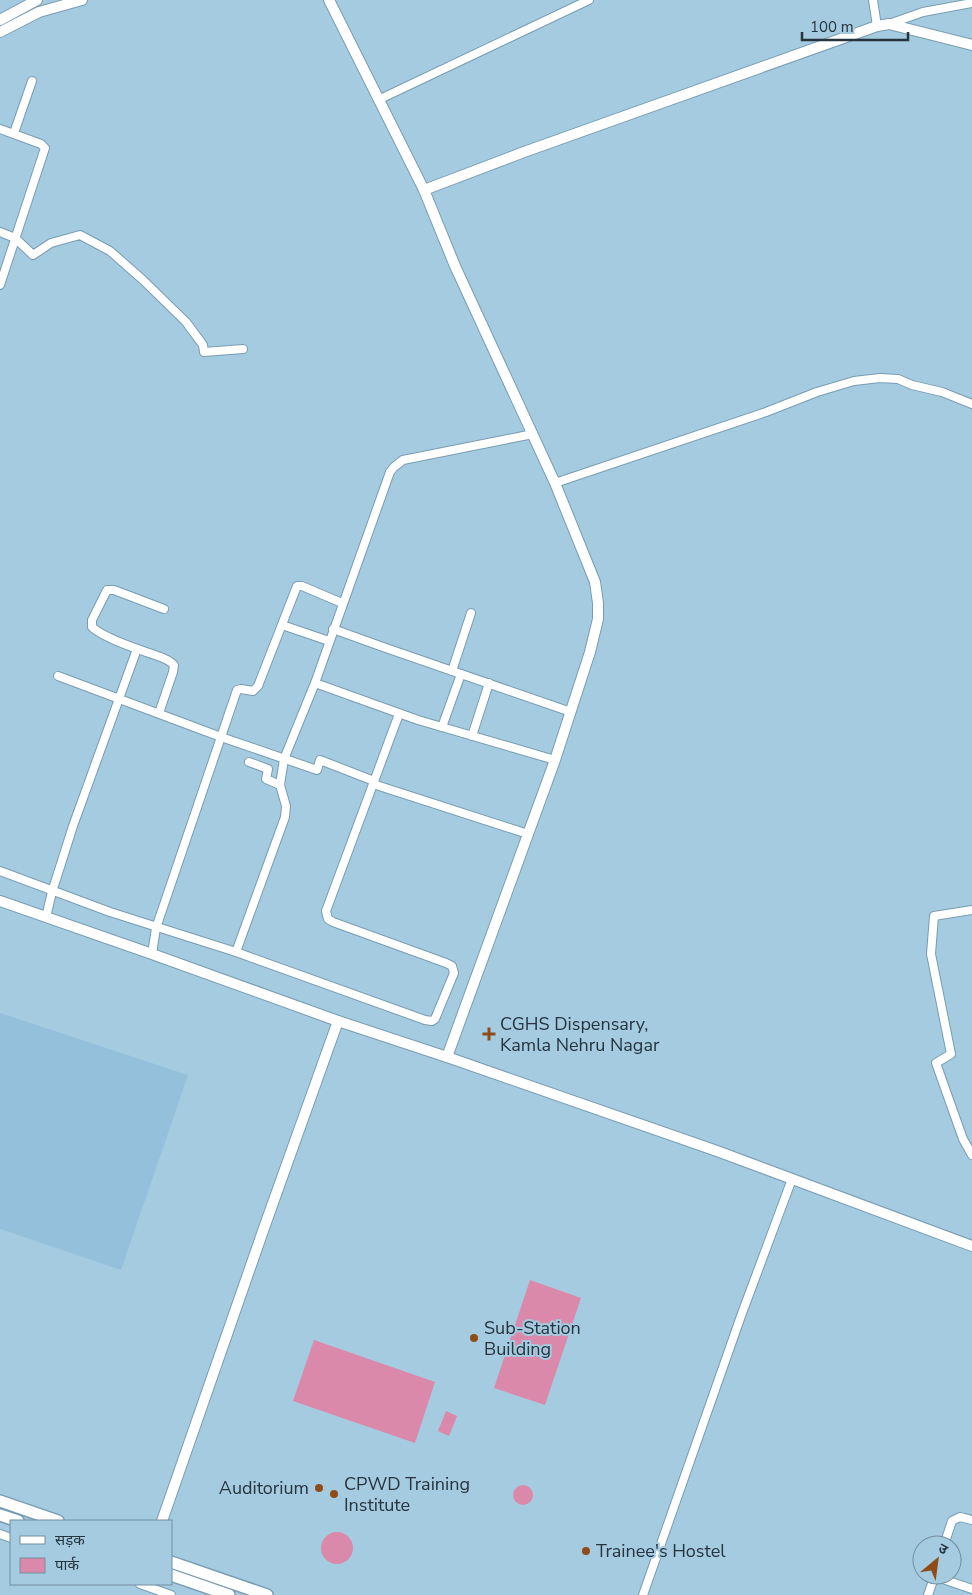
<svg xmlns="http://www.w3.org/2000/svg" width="972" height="1595" font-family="'Nunito Sans','Noto Sans Devanagari',sans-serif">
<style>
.built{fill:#94c0db}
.green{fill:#db89aa}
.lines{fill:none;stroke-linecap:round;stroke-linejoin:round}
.minor-casing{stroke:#789db2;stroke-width:10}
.tertiary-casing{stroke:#789db2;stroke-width:12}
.secondary-casing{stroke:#789db2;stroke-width:14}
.minor{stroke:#fff;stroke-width:8}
.tertiary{stroke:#fff;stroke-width:10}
.secondary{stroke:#fff;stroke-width:11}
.poi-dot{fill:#8d4c18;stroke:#a5cbe1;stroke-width:2}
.labels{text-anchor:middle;stroke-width:4;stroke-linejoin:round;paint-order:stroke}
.poi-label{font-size:18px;fill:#25343d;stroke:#a5cbe1;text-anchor:start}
</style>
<rect width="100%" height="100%" fill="#a5cbe1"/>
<path class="built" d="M0 1013 188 1075 121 1270 0 1229Z"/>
<g class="green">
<path d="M530 1280 581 1298 545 1405 494 1388Z"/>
<path d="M314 1340 435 1382 415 1443 293 1401Z"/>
<path d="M446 1411 457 1416 449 1436 438 1431Z"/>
<circle cx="523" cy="1495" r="10"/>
<circle cx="337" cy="1548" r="16"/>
</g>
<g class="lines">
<g class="minor-casing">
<g id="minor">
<path d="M873 0 877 26"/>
<path d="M889 24 923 12 972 3"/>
<path d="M378 100 589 0"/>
<path d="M0 129 41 144 45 148 0 285"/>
<path d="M14 133 32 81"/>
<path d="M0 232 15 238 33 255 51 243 80 235 110 251 143 280 186 322 203 345 204 352 243 349"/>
<path d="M555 483 766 412 817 392 854 381 880 378 898 379 912 385 942 392 972 404"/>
<path d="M282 625 329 641"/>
<path d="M333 629 383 647 571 712"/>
<path d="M452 671 471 613"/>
<path d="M58 676 221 737 317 770 320 760 374 781"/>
<path d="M315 683 418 720 555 760"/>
<path d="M159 713 173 672 174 665C168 658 157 656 149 653 134 648 103 637 92 627V620L107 590H114L164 609"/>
<path d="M442 727 461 674"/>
<path d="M472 736 489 683"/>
<path d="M249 762 268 769 266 779 280 785"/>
<path d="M373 784 528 834"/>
<path d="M0 871 110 912 236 952 425 1020 432 1021 435 1019 454 973 452 966 446 963 333 922 328 919 326 911 399 714"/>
<path d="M972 910 934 916 931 954 951 1054 936 1063 963 1139 972 1155"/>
<path d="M46 917 52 892 73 826 137 649"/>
<path d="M236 952 285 817 286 806 280 785 284 759 315 683 390 472 394 467 403 460 533 434"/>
<path d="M152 954 156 928 237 690 241 689 253 691 258 686 297 586H302L342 603"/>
<path d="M0 1534 11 1538"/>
<path d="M944 1545 952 1521 960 1517 972 1520"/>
<path d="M934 1576 972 1589"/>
<path d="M140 1584 171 1595"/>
<path d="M643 1595 741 1316 792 1179"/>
<path d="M928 1595 935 1575"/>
</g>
</g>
<g class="tertiary-casing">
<g id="tertiary">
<path d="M329 0 424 190 455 266 555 483 595 582 598 603V619L590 652 555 760 447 1057"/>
<path d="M0 20 37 0"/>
<path d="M0 32 39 12 82 0"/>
<path d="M424 190 524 152 877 26 889 24 972 45"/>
<path d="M0 901 152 954 338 1021 447 1057 717 1151 972 1246"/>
<path d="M162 1521 264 1228 338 1021"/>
</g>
</g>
<g class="secondary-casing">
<g id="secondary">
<path d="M0 1501 58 1521"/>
<path d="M0 1515 18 1521"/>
<path d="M171 1562 267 1595"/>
<path d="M171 1575 229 1595"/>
</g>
</g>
<use href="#minor" class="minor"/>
<use href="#tertiary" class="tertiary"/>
<use href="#secondary" class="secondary"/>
</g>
<g class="poi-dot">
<path d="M486.5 1026.5h5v5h5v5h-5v5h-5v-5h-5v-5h5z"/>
<circle cx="474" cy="1338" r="5"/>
<circle cx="319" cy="1488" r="5"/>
<circle cx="334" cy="1494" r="5"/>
<circle cx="586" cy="1551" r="5"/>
</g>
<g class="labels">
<g class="poi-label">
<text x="500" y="1030">CGHS Dispensary,<tspan x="500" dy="21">Kamla Nehru Nagar</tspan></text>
<text x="484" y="1334">Sub-Station<tspan x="484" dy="21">Building</tspan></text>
<text x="344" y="1490">CPWD Training<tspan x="344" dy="21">Institute</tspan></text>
<text x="309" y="1494" text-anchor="end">Auditorium</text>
<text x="596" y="1557">Trainee's Hostel</text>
</g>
</g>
<rect x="10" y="1520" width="162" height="65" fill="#a5cbe1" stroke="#728f9f"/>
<rect x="20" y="1536" width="25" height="8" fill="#ffffff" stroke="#728f9f"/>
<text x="55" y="1545" font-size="15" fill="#25343d">सड़क</text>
<rect x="20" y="1558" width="25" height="15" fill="#db89aa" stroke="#728f9f"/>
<text x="55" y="1570" font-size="15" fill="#25343d">पार्क</text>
<g transform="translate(937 1560) rotate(29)"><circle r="24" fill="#a5cbe1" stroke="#728f9f"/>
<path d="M0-4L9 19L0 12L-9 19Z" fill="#8d4c18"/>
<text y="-8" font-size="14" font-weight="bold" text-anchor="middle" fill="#25343d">उ</text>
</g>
<path d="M802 32v8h106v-8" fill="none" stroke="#25343d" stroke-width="2.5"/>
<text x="810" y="32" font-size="15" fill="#25343d" stroke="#a5cbe1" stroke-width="4" paint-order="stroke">100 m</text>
</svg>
